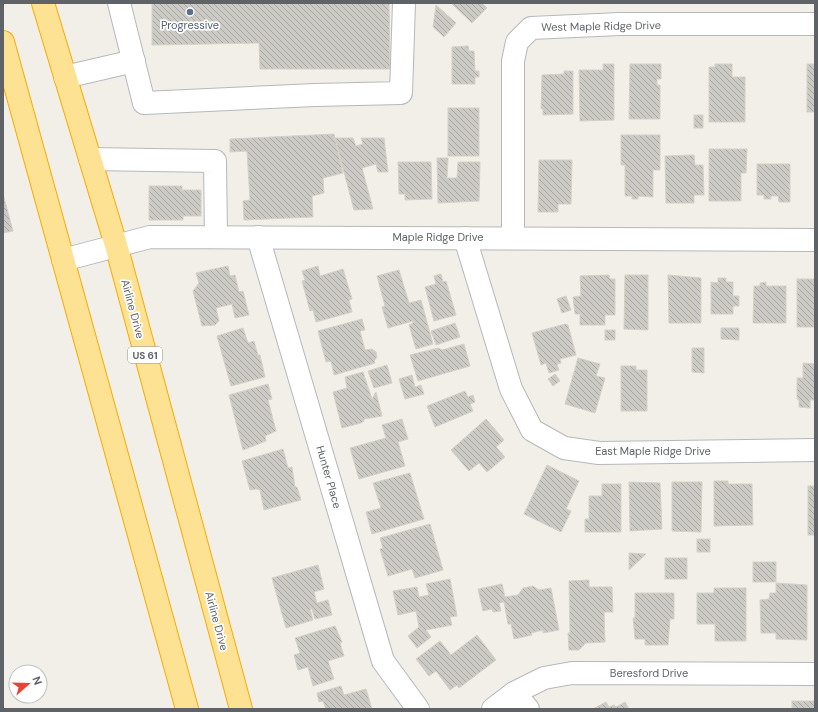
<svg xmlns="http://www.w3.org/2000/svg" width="818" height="712" font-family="'DM Sans',sans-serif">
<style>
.building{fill:url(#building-back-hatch);stroke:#d6d1c6}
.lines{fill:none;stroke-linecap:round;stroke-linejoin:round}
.minor-casing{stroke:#b5b8bc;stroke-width:24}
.highway-casing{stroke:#f9ab00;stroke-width:24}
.minor{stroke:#fff;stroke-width:22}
.highway{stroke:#fde293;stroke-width:22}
.service-dot{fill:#5c6f8a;stroke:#fff;stroke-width:1.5}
.labels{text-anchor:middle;stroke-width:3.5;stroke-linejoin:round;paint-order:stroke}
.shield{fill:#fff;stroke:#8f9295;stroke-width:1}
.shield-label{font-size:10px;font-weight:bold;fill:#5f6368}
.service-label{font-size:11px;fill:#4e5e75;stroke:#fff}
.street-label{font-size:11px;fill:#5f6368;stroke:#fff}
</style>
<defs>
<pattern id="building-back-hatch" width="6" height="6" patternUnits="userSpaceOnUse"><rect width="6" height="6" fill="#cccac5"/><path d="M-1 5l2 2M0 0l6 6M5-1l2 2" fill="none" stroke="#a9a8a4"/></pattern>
</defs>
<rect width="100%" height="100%" fill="#f1efe8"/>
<g class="building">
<path d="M152 3H389L390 69H260L259 43 152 45Z"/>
<path d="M451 3H482L487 8 472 23Z"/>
<path d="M436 5 456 23 444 37 433 27Z"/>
<path d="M468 46 469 51H474L475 71H479V77H475V84H452V47Z"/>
<path d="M603 64H614V120L580 121 579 70H603Z"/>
<path d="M630 64H661V79H657V85H660V119H629Z"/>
<path d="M715 64H732V77H745V122H709V67H715Z"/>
<rect x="807" y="64" width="8" height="48"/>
<path d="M564 71H573V114L543 115V109H541L542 75 564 74Z"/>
<rect x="448" y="108" width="31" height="48"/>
<rect x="694" y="115" width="9" height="13"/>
<path d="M334 134 343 173 323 178 324 193 312 196 313 217 244 220 243 201 250 200 247 151 230 152V139Z"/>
<path d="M621 135H660V170H653V197L638 196V199H632V196H625V165H621Z"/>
<path d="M335 138H353L356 146 363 144 361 138H384L388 172H378L376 164 362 168 373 209 354 210Z"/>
<path d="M709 149H747L746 173H741V201H709Z"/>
<path d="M694 155 695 165H703L704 195H694V203H666L665 156Z"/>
<path d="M437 158H448L447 178H457L458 162H480L479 201 438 203Z"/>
<path d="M539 160H572L571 204H558V212H538Z"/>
<path d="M398 162H431L432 199 405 200V194H399Z"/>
<path d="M757 164H790V202H779L778 196H771V199H764V195H757Z"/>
<path d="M149 186H182V190H201V216H183V220H149Z"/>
<path d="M3 194 13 231 3 233Z"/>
<path d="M228 266 230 276 235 275 239 292 243 291 249 315 235 318 232 304 216 308 219 321 215 325 202 326 193 291 199 283 196 273Z"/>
<path d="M318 266 320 276 343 269 352 299 349 300 352 312 316 322 313 310 310 311 302 281 305 280 302 271Z"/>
<path d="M399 270 409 303 421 300 433 344 416 349 409 325 413 323V321L388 328 382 307 385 306 377 276Z"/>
<path d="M441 274 443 282 446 281 456 315 434 321 425 287 436 284 434 276Z"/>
<path d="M609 275 610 279H615V315H605V325H580V314H575L573 297 581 296 580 276Z"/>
<path d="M625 275H648V330L624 329Z"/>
<path d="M668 275 701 278V323H669Z"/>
<path d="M718 278H726V282H733V296H739V306H733V314H711V282L718 283Z"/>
<rect x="797" y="279" width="18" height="48"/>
<path d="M766 282V286H786V323H753L754 286H760V283Z"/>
<path d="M566 296 571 310 562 313 557 299Z"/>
<path d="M362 319 365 330 360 331 365 350 372 349 376 352 377 357 374 361 375 363 334 375 331 361 326 362 318 331Z"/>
<path d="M455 323 460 337 436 345 431 331Z"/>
<path d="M565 324 568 325 576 355 560 359 561 363 557 364 559 370 549 373 546 363 541 365 532 333Z"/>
<path d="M243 328 248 343 254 341 258 355H260L265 377 231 386 217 336Z"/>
<path d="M721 328H739V340L721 339Z"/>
<rect x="605" y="330" width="10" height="10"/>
<path d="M464 344 470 366 418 381 410 355 438 348 442 350Z"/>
<path d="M692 348H704V373L692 372Z"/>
<path d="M578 358 600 364 596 376 605 378 595 413 565 404Z"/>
<path d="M803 363 815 364V400H810V408L799 407V400L797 399V378H803Z"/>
<path d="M387 365 392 383 374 388 368 371Z"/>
<path d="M621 366H636V370H647V411H621Z"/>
<path d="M363 372 372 399 376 392 382 416 364 419V421L361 423 342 428 333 392 347 388 345 377Z"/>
<path d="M555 374 560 381 553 386 548 379Z"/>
<path d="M412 375 415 387 421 385 424 394 405 399 399 379Z"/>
<path d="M268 384 272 399 268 400 276 431 265 436 266 441 243 450 229 395Z"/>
<path d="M465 391 468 397 473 395 475 402 470 404 473 411 435 427 427 406Z"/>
<path d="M402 419 408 439 398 442 405 466 359 479 350 448 386 438 382 425Z"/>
<path d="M486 419 504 440 496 447 505 457 487 472 479 463 469 471 451 450Z"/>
<path d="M283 449 288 468 292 467 295 487H297L301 500 264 510 260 490 256 489 250 490 242 461Z"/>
<path d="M547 465 579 481 566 509 571 511 561 532 524 514Z"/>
<path d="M410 473 424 519 372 534 366 512 381 508 373 483Z"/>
<path d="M714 481H728V484H752L753 525 714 526Z"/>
<path d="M629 482 660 483 662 529 630 531Z"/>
<path d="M672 482H702L701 532 672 531Z"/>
<path d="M602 484H621V532H585V519H589V496H602Z"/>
<rect x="808" y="486" width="7" height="49"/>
<path d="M430 524 443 570 415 578 412 569 388 576 380 549 383 548 380 538Z"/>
<rect x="697" y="539" width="13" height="13"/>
<path d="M629 553 646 554 629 570Z"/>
<rect x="665" y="558" width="22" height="21"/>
<rect x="753" y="562" width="23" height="20"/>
<path d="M318 565 324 589 314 592 317 603 328 600 332 615 315 619 312 609H310L313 620 286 628 272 578Z"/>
<path d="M450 579 457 616 450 617 452 625 426 630 431 637 417 648 408 636 419 627 416 611 398 615 393 591 417 587 419 597 429 595 426 584Z"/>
<path d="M589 580V587H612L613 612H604L605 642 586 643 579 650H569L568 633H570L569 581Z"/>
<path d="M776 583 807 585V640L776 639V633H761L760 600 769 599 770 593H776Z"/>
<path d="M502 584 505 597 518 595 523 588 533 586 539 590 551 588 559 630 543 633V630L531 633 532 635 514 639 511 624H508L504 602 499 603 501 611 493 612 492 609 483 611 478 589Z"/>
<path d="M714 588H746V641H715V624H697V593H714Z"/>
<path d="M635 593H674V619H670L668 645H645V639H635L633 618H635Z"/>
<path d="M335 626 342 642 340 643 344 656 328 661 334 679 313 686 308 667 298 670 294 655 300 653 295 638Z"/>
<path d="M477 635 496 660 459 688 457 685 450 690 436 671 429 676 416 659 440 641 451 655Z"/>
<path d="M341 686 344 695 366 689 372 709H326L323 701 319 702 317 693Z"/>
<rect x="792" y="701" width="23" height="8"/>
<path d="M606 702 609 707 614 705 616 707 625 702 629 709H593Z"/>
</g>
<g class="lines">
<g class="minor-casing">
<g id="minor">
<path d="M119 3 144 103 315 95 401 93 404 3"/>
<path d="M65 77 134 61"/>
<path d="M90 159 215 161 216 237"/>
<path d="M258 237 383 661 418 709"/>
<path d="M465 238 511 389 532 430 564 448 599 453 815 450"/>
<path d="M513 238V61L517 42 531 28 620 24H815"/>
<path d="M63 260 150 237 815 240"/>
<path d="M514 693 528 709"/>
<path d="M493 709 514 693 544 678 572 673 815 674"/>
</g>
</g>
<g class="highway-casing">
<g id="highway">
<path d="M43 3 116 245 241 709"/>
<path d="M3 42 187 709"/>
</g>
</g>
<use href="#minor" class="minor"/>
<use href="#highway" class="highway"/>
</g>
<circle class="service-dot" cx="190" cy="12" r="4"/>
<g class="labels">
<rect class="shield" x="128" y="347" width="34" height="16" rx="3"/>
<g class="shield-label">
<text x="145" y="359">US 61</text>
</g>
<g class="service-label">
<text x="190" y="29">Progressive</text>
</g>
<g class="street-label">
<text transform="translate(601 26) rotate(-1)" y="4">West Maple Ridge Drive</text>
<text x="438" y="241">Maple Ridge Drive</text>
<text transform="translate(133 309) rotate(75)" y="4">Airline Drive</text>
<text x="653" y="455">East Maple Ridge Drive</text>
<text transform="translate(329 477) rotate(74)" y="4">Hunter Place</text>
<text transform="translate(217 621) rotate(75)" y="4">Airline Drive</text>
<text x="649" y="677">Beresford Drive</text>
</g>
</g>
<rect width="818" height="712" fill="none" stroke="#5f6368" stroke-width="8"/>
<g transform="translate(28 684) rotate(70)"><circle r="19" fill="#ffffff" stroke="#bfc1c3"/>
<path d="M0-3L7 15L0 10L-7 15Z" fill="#ea4335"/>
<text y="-6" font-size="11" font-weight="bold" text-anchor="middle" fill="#5f6368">N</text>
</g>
</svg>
